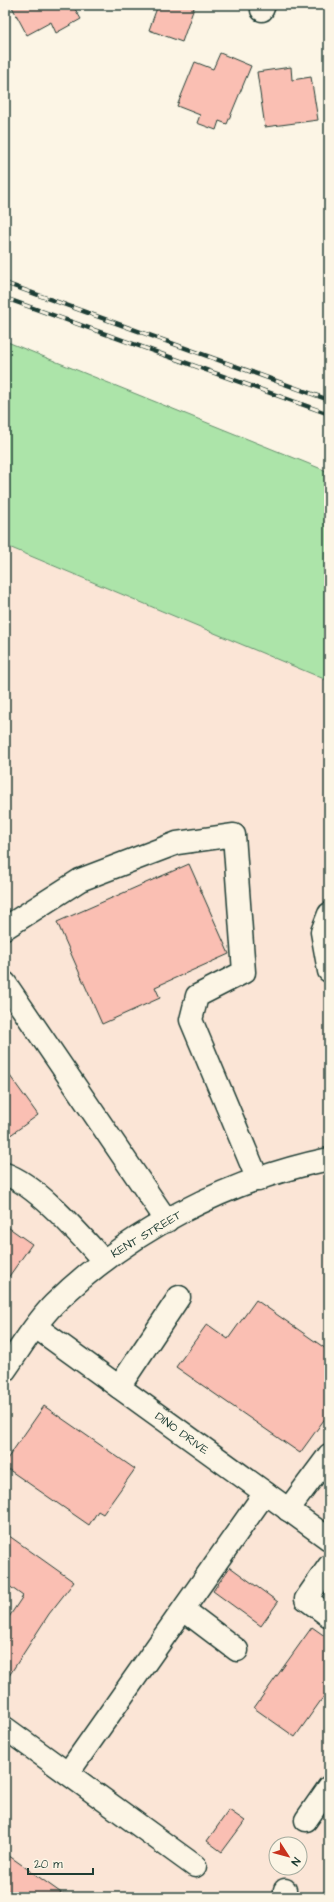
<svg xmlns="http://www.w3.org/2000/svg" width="334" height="1902" font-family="'Architects Daughter',sans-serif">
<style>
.built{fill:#fbe5d6;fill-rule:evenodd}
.green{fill:#ace4a9;stroke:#66906e}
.building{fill:#fabfb3;stroke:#1f3d34}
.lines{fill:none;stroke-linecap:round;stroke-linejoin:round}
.minor-casing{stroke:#1f3d34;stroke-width:25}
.minor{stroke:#fcf5e5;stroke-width:22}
.rail-casing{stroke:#1f3d34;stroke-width:4.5}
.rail{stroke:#fcf5e5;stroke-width:3;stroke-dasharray:9;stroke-linecap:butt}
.labels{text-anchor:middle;stroke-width:3;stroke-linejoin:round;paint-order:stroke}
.street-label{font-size:12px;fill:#1f3d34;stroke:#fcf5e5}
</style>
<rect width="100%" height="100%" fill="#fcf5e5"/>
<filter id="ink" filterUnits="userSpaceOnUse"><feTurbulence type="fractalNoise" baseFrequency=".025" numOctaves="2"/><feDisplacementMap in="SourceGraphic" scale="8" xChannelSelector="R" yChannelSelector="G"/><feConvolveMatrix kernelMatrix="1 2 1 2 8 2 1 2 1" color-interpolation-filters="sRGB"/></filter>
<g filter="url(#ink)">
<path class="built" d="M8 547 329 681V1897H5V551ZM276 1844H300V1868H276Z"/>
<path class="green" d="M5 341 329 472V681L9 547 5 551Z"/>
<g class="building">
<path d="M11 5H82L75 9 81 19 56 33 51 22 27 35Z"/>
<path d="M158 5H195L182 42 149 30Z"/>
<path d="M220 53 251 66 227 124 219 121 216 130 197 123 200 115 177 106 195 62 213 69Z"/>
<path d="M291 67 292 80 311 77 318 120 265 127 257 72Z"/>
<path d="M189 864 229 954 155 987 160 998 102 1024 57 922Z"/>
<path d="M5 1069 38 1115 5 1139Z"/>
<path d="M5 1225 32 1244 5 1282Z"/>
<path d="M256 1300 329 1351V1413L300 1453 176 1367 207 1324 228 1339Z"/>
<path d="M44 1406 135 1469 103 1514 98 1511 89 1525 5 1467V1462Z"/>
<path d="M5 1533 74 1582 49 1614 5 1682V1623L23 1596 5 1583Z"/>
<path d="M230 1567 278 1602 261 1626 213 1591Z"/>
<path d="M312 1627 329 1639V1689L295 1737 254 1708Z"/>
<path d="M229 1810 245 1821 222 1852 207 1841Z"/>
<path d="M5 1853 67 1897H5Z"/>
</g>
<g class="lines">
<g class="minor-casing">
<g id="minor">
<path d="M262 10 264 5"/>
<path d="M329 914 322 932 329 971"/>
<path d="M5 928 80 880 177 843 234 835 244 972 197 996 191 1020 258 1180"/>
<path d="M5 983 167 1221"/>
<path d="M5 1174C37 1185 80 1235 103 1260"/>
<path d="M36 1327 329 1539"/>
<path d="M5 1370C20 1349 35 1323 54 1304 128 1231 228 1180 329 1159"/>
<path d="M119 1387 179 1297"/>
<path d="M288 1510 329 1455"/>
<path d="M329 1566 306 1599 329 1616"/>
<path d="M184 1610 237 1650"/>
<path d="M5 1728 195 1866"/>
<path d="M68 1773 265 1493"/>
<path d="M306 1820 329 1787"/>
<path d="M285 1890V1897"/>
</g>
</g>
<use href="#minor" class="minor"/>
<g class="rail-casing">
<g id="rail">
<path d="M5 283 329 400"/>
<path d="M5 298 329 414"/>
</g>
</g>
<use href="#rail" class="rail"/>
</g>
</g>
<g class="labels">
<g class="street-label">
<text transform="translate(146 1234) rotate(-31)" y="4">KENT STREET</text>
<text transform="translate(182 1433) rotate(36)" y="4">DINO DRIVE</text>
</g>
</g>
<rect width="334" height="1902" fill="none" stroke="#fcf5e5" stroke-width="20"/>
<rect x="10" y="10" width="314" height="1882" fill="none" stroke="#1f3d34" stroke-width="1.5" filter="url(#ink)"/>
<g transform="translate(288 1856) rotate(126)"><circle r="19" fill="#fcf5e5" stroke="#a4ab9e"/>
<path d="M0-3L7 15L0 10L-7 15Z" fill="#c8321e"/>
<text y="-6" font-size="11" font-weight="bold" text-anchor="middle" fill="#1f3d34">N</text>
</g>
<path d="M28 1868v6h65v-6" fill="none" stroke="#1f3d34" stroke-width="2"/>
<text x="34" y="1868" font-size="12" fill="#1f3d34" stroke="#fcf5e5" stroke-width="3" paint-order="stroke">20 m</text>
</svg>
